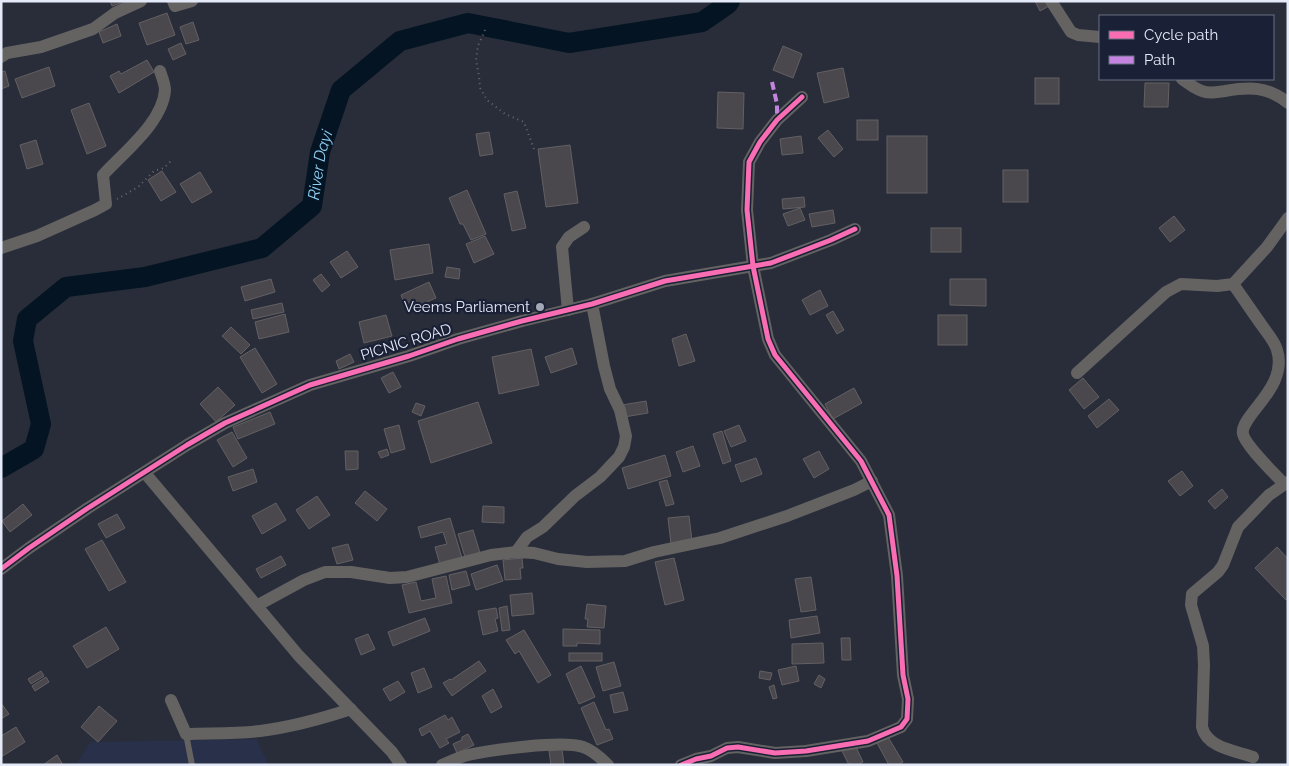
<svg xmlns="http://www.w3.org/2000/svg" width="1289" height="766" font-family="Raleway,sans-serif">
<style>
.built{fill:#28304a}
.lines{fill:none;stroke-linecap:round;stroke-linejoin:round}
.river{stroke:#041422;stroke-width:20}
.building{fill:#4b484d;stroke:#636063}
.path{stroke:#69696b;stroke-width:2;stroke-dasharray:1 4;stroke-linecap:butt}
.lane{stroke:#646362;stroke-width:6}
.street{stroke:#646362;stroke-width:12}
.quiet{stroke:#c483df;stroke-width:4;stroke-dasharray:8 4;stroke-linecap:butt}
.cycleway-casing{stroke:#1a2035;stroke-width:8}
.cycleway{stroke:#f96db3;stroke-width:5}
.poi-dot{fill:#a3a8b6;stroke:#1a2035;stroke-width:2}
.labels{text-anchor:middle;stroke-width:4.5;stroke-linejoin:round;paint-order:stroke}
.poi-label{font-size:15px;fill:#e5eaf9;stroke:#1a2035;text-anchor:end}
.street-label{font-size:15px;fill:#e5eaf9;stroke:#1a2035}
.water-label{font-size:16px;font-style:italic;fill:#90cff4;stroke:#1a2035}
</style>
<rect width="100%" height="100%" fill="#292d3a"/>
<path class="built" d="M256 739 269 765H76L90 742Z"/>
<g class="lines">
<path class="river" id="s1" d="M1 468 34 449 41 424 23 341 27 319 66 287 145 277 262 248 312 206 320 152 341 90 400 41 468 23 569 43 702 22 728 4 730 1"/>
</g>
<g class="building">
<path d="M110 1H127L112 6Z"/>
<path d="M1035 1H1046L1049 6 1040 11Z"/>
<path d="M167 13 175 35 147 45 139 23Z"/>
<path d="M193 22 199 40 186 44 180 27Z"/>
<path d="M117 24 121 36 103 43 99 32Z"/>
<path d="M181 43 186 54 173 60 168 49Z"/>
<path d="M783 46 802 54 793 78 773 70Z"/>
<path d="M147 60 154 72 119 93 110 76 119 71 121 74Z"/>
<path d="M49 67 55 86 22 98 15 79Z"/>
<path d="M843 68 849 97 824 103 817 73Z"/>
<path d="M5 71 9 86 1 89V72Z"/>
<rect x="1035" y="78" width="24" height="26"/>
<path d="M1145 83H1169L1168 107H1144Z"/>
<path d="M718 92 744 93 743 129 717 128Z"/>
<path d="M89 103 106 146 87 154 71 110Z"/>
<rect x="857" y="120" width="21" height="20"/>
<path d="M828 130 843 149 834 157 818 138Z"/>
<path d="M489 132 493 154 480 156 476 134Z"/>
<path d="M801 136 803 153 782 155 780 139Z"/>
<rect x="887" y="136" width="40" height="57"/>
<path d="M36 140 43 164 27 169 20 145Z"/>
<path d="M570 145 578 203 546 207 538 149Z"/>
<rect x="1003" y="170" width="25" height="32"/>
<path d="M162 171 176 192 161 201 148 180Z"/>
<path d="M200 172 212 192 192 203 180 184Z"/>
<path d="M467 190 486 234 471 240 463 224H460L449 198Z"/>
<path d="M517 191 526 228 512 231 504 194Z"/>
<path d="M804 197 805 207 783 209 782 199Z"/>
<path d="M800 208 805 220 788 226 783 214Z"/>
<path d="M833 210 835 223 812 227 809 214Z"/>
<path d="M1174 216 1185 230 1170 242 1159 228Z"/>
<rect x="931" y="228" width="30" height="24"/>
<path d="M485 236 494 254 474 263 466 244Z"/>
<path d="M429 244 433 273 395 280 390 250Z"/>
<path d="M347 251 358 267 341 278 330 262Z"/>
<path d="M447 267 460 269 459 279 445 277Z"/>
<path d="M321 274 330 285 322 292 313 280Z"/>
<path d="M271 279 275 292 245 301 241 287Z"/>
<path d="M950 279H986V306L950 305Z"/>
<path d="M429 282 436 298 407 310 401 295Z"/>
<path d="M820 290 828 306 810 315 802 300Z"/>
<path d="M282 303 284 312 253 319 251 310Z"/>
<path d="M833 311 844 330 837 334 826 315Z"/>
<path d="M285 314 289 332 259 339 255 322Z"/>
<path d="M386 315 392 336 364 343 359 322Z"/>
<rect x="938" y="315" width="29" height="30"/>
<path d="M231 327 250 345 241 354 222 336Z"/>
<path d="M686 334 695 361 679 366 672 339Z"/>
<path d="M255 348 277 384 262 393 240 357Z"/>
<path d="M572 348 577 364 551 373 545 357Z"/>
<path d="M531 349 539 385 499 394 492 357Z"/>
<path d="M350 354 354 362 339 369 336 361Z"/>
<path d="M393 372 401 387 389 393 381 378Z"/>
<path d="M1083 378 1099 397 1084 409 1069 390Z"/>
<path d="M218 387 235 405 216 422 200 404Z"/>
<path d="M854 388 862 403 833 419 825 404Z"/>
<path d="M1109 399 1119 410 1097 428 1088 416Z"/>
<path d="M646 401 648 413 624 417 622 405Z"/>
<path d="M478 402 492 443 431 463 418 421Z"/>
<path d="M416 403 425 406 421 416 412 412Z"/>
<path d="M270 412 275 424 238 439 233 427Z"/>
<path d="M399 425 405 449 391 453 384 429Z"/>
<path d="M739 425 746 441 731 447 724 431Z"/>
<path d="M722 431 731 461 723 464 713 434Z"/>
<path d="M232 432 247 458 233 467 217 440Z"/>
<path d="M693 446 700 466 683 472 676 452Z"/>
<path d="M387 449 389 455 381 458 378 452Z"/>
<path d="M345 451H358V469L346 470Z"/>
<path d="M819 451 829 469 814 478 803 459Z"/>
<path d="M665 455 671 476 628 489 622 468Z"/>
<path d="M756 458 762 474 741 482 735 465Z"/>
<path d="M253 469 257 482 233 491 228 477Z"/>
<path d="M1182 471 1193 486 1180 496 1168 481Z"/>
<path d="M667 480 674 504 666 506 659 482Z"/>
<path d="M1222 489 1228 497 1215 509 1208 501Z"/>
<path d="M365 491 387 509 377 521 355 503Z"/>
<path d="M317 496 330 515 309 529 296 510Z"/>
<path d="M276 503 286 520 262 534 252 516Z"/>
<path d="M23 504 32 515 10 532 2 521Z"/>
<path d="M483 506 504 507V523L482 522Z"/>
<path d="M117 514 125 528 106 538 98 524Z"/>
<path d="M689 516 692 541 671 544 668 518Z"/>
<path d="M450 518 462 558 440 565 435 547 447 544 443 532 421 538 418 527Z"/>
<path d="M473 530 480 553 465 557 458 534Z"/>
<path d="M102 540 126 582 109 591 85 549Z"/>
<path d="M348 544 353 560 337 564 332 548Z"/>
<path d="M1277 547 1288 559V599L1286 600 1255 568Z"/>
<path d="M281 556 286 565 261 578 256 569Z"/>
<path d="M522 558 523 568H520L521 579 505 580 503 560Z"/>
<path d="M674 558 684 600 665 605 655 562Z"/>
<path d="M497 565 503 581 476 590 471 574Z"/>
<path d="M466 571 470 585 452 590 449 575Z"/>
<path d="M446 576 452 603 409 613 402 585 416 582 421 601 436 598 432 579Z"/>
<path d="M811 577 816 610 801 612 795 579Z"/>
<path d="M532 593 534 614 512 616 510 595Z"/>
<path d="M587 604 606 606 604 628 587 627 588 619H585Z"/>
<path d="M507 606 510 630 502 631 499 608Z"/>
<path d="M496 608 498 618 495 619 498 631 483 635 478 611Z"/>
<path d="M817 616 820 633 791 638 789 620Z"/>
<path d="M425 618 430 631 393 646 388 632Z"/>
<path d="M106 627 119 649 87 668 73 646Z"/>
<path d="M563 629 600 630V644L577 643V646H563Z"/>
<path d="M524 630 551 675 538 683 519 651 515 654 506 640Z"/>
<path d="M368 634 375 649 361 655 355 639Z"/>
<path d="M841 638H850L851 660H842Z"/>
<path d="M823 643 824 663 792 664V644Z"/>
<rect x="569" y="653" width="33" height="8"/>
<path d="M479 661 486 671 452 696 443 683 450 679 451 680Z"/>
<path d="M614 662 621 686 603 691 596 667Z"/>
<path d="M581 666 595 697 579 704 566 674Z"/>
<path d="M796 666 799 681 782 685 778 670Z"/>
<path d="M424 668 432 687 418 693 411 673Z"/>
<path d="M41 671 44 676 31 684 28 679Z"/>
<path d="M760 671 772 673 770 680 759 678Z"/>
<path d="M819 675 825 679 821 688 814 684Z"/>
<path d="M46 677 49 682 35 691 32 686Z"/>
<path d="M398 681 405 692 390 701 383 689Z"/>
<path d="M774 685 777 698 773 699 769 687Z"/>
<path d="M493 689 502 707 491 713 482 696Z"/>
<path d="M623 692 628 710 614 713 610 695Z"/>
<path d="M594 702 606 730 609 729 613 739 597 745 581 708Z"/>
<path d="M1 703 9 714 1 719Z"/>
<path d="M99 706 117 721 98 742 81 727Z"/>
<path d="M445 715 448 720 452 717 460 732 446 739 449 743 440 748 430 731 422 736 419 729Z"/>
<path d="M16 727 25 742 1 757V736Z"/>
<path d="M468 734 474 745 457 753 453 744 462 740V737Z"/>
<path d="M888 737 903 762 898 765H889L877 743Z"/>
<path d="M855 745 863 762 858 765H849L842 751Z"/>
<path d="M562 749 564 765H551L549 751Z"/>
<path d="M57 755 63 765H43Z"/>
</g>
<g class="lines">
<g class="path">
<path d="M485 30 478 46 476 60 479 76 480 88 487 100 505 114 524 122 535 152"/>
<path d="M117 199 138 187 154 171 164 168 173 159"/>
</g>
<path class="lane" d="M186 734 192 765"/>
<g class="street">
<path d="M173 1 175 6 192 1"/>
<path d="M1051 1 1071 32 1078 35 1100 37"/>
<path d="M1 57 7 53 41 47 93 29 115 13 141 1"/>
<path d="M1182 79C1188 83 1195 89 1202 91 1209 94 1217 92 1225 91 1249 87 1268 86 1288 103"/>
<path d="M1 248 37 236 95 210 106 204 103 175C124 152 163 122 165 90 165 84 162 77 160 71"/>
<path d="M1233 284C1243 298 1253 313 1263 327 1268 334 1275 342 1277 350 1289 388 1239 416 1243 434 1245 445 1275 474 1284 484"/>
<path d="M568 310 562 247 569 237 584 227"/>
<path d="M1077 373 1166 292 1181 284 1217 286 1233 284 1267 247 1288 218"/>
<path d="M145 473 299 656 392 752 401 765"/>
<path d="M516 552 527 537 543 527 575 496 600 477 619 457 624 447 626 436 620 410 610 389 604 366 592 304"/>
<path d="M1 569 29 548 88 508 187 445 225 423 310 385 409 356 458 339 522 321 592 304 665 281 771 263 831 240 855 229"/>
<path d="M258 605 304 580 325 572H351L390 578 407 577 491 555 516 552 534 553 558 559 587 562 625 561 654 552 720 538 787 516 854 490 872 481"/>
<path d="M171 700 186 734C210 733 235 734 260 731 291 727 321 719 351 709"/>
<path d="M1253 757C1236 751 1207 748 1202 727L1204 665 1203 646 1191 605 1192 594 1218 572 1223 565 1238 527 1269 495 1288 482"/>
<path d="M442 765C451 761 459 757 468 755 491 750 562 740 583 747 592 750 601 758 608 765"/>
<path d="M681 765 696 759 711 756 727 748 738 747 775 753 806 751 868 741 901 727 907 719 908 699 903 675 897 576 889 515 861 461 775 355 768 339 753 266 747 210 749 162 760 142 777 120 802 97"/>
</g>
<path class="quiet" d="M772 82 777 104V120"/>
<g class="cycleway-casing">
<g id="cycleway">
<path d="M1 569 29 548 88 508 187 445 225 423 310 385 409 356 458 339 522 321 592 304 665 281 771 263 831 240 855 229"/>
<path d="M681 765 696 759 711 756 727 748 738 747 775 753 806 751 868 741 901 727 907 719 908 699 903 675 897 576 889 515 861 461 775 355 768 339 753 266 747 210 749 162 760 142 777 120 802 97"/>
</g>
</g>
<use href="#cycleway" class="cycleway"/>
</g>
<circle class="poi-dot" cx="540" cy="307" r="5"/>
<g class="labels">
<g class="poi-label">
<text x="530" y="312">Veems Parliament</text>
</g>
<g class="street-label">
<text transform="translate(406 342) rotate(-17)" y="5">PICNIC ROAD</text>
</g>
<g class="water-label">
<text dy="6" stroke="none"><textPath href="#s1" startOffset="529">River Dayi</textPath></text>
</g>
</g>
<rect width="1289" height="766" fill="none" stroke="#e5eaf9" stroke-width="5"/>
<rect x="1099" y="15" width="175" height="65" fill="#1a2035" stroke="#6b7183"/>
<rect x="1109" y="31" width="25" height="8" fill="#f96db3" stroke="#6b7183"/>
<text x="1144" y="40" font-size="15" fill="#e5eaf9">Cycle path</text>
<rect x="1109" y="56" width="25" height="8" fill="#c483df" stroke="#6b7183"/>
<text x="1144" y="65" font-size="15" fill="#e5eaf9">Path</text>
</svg>
